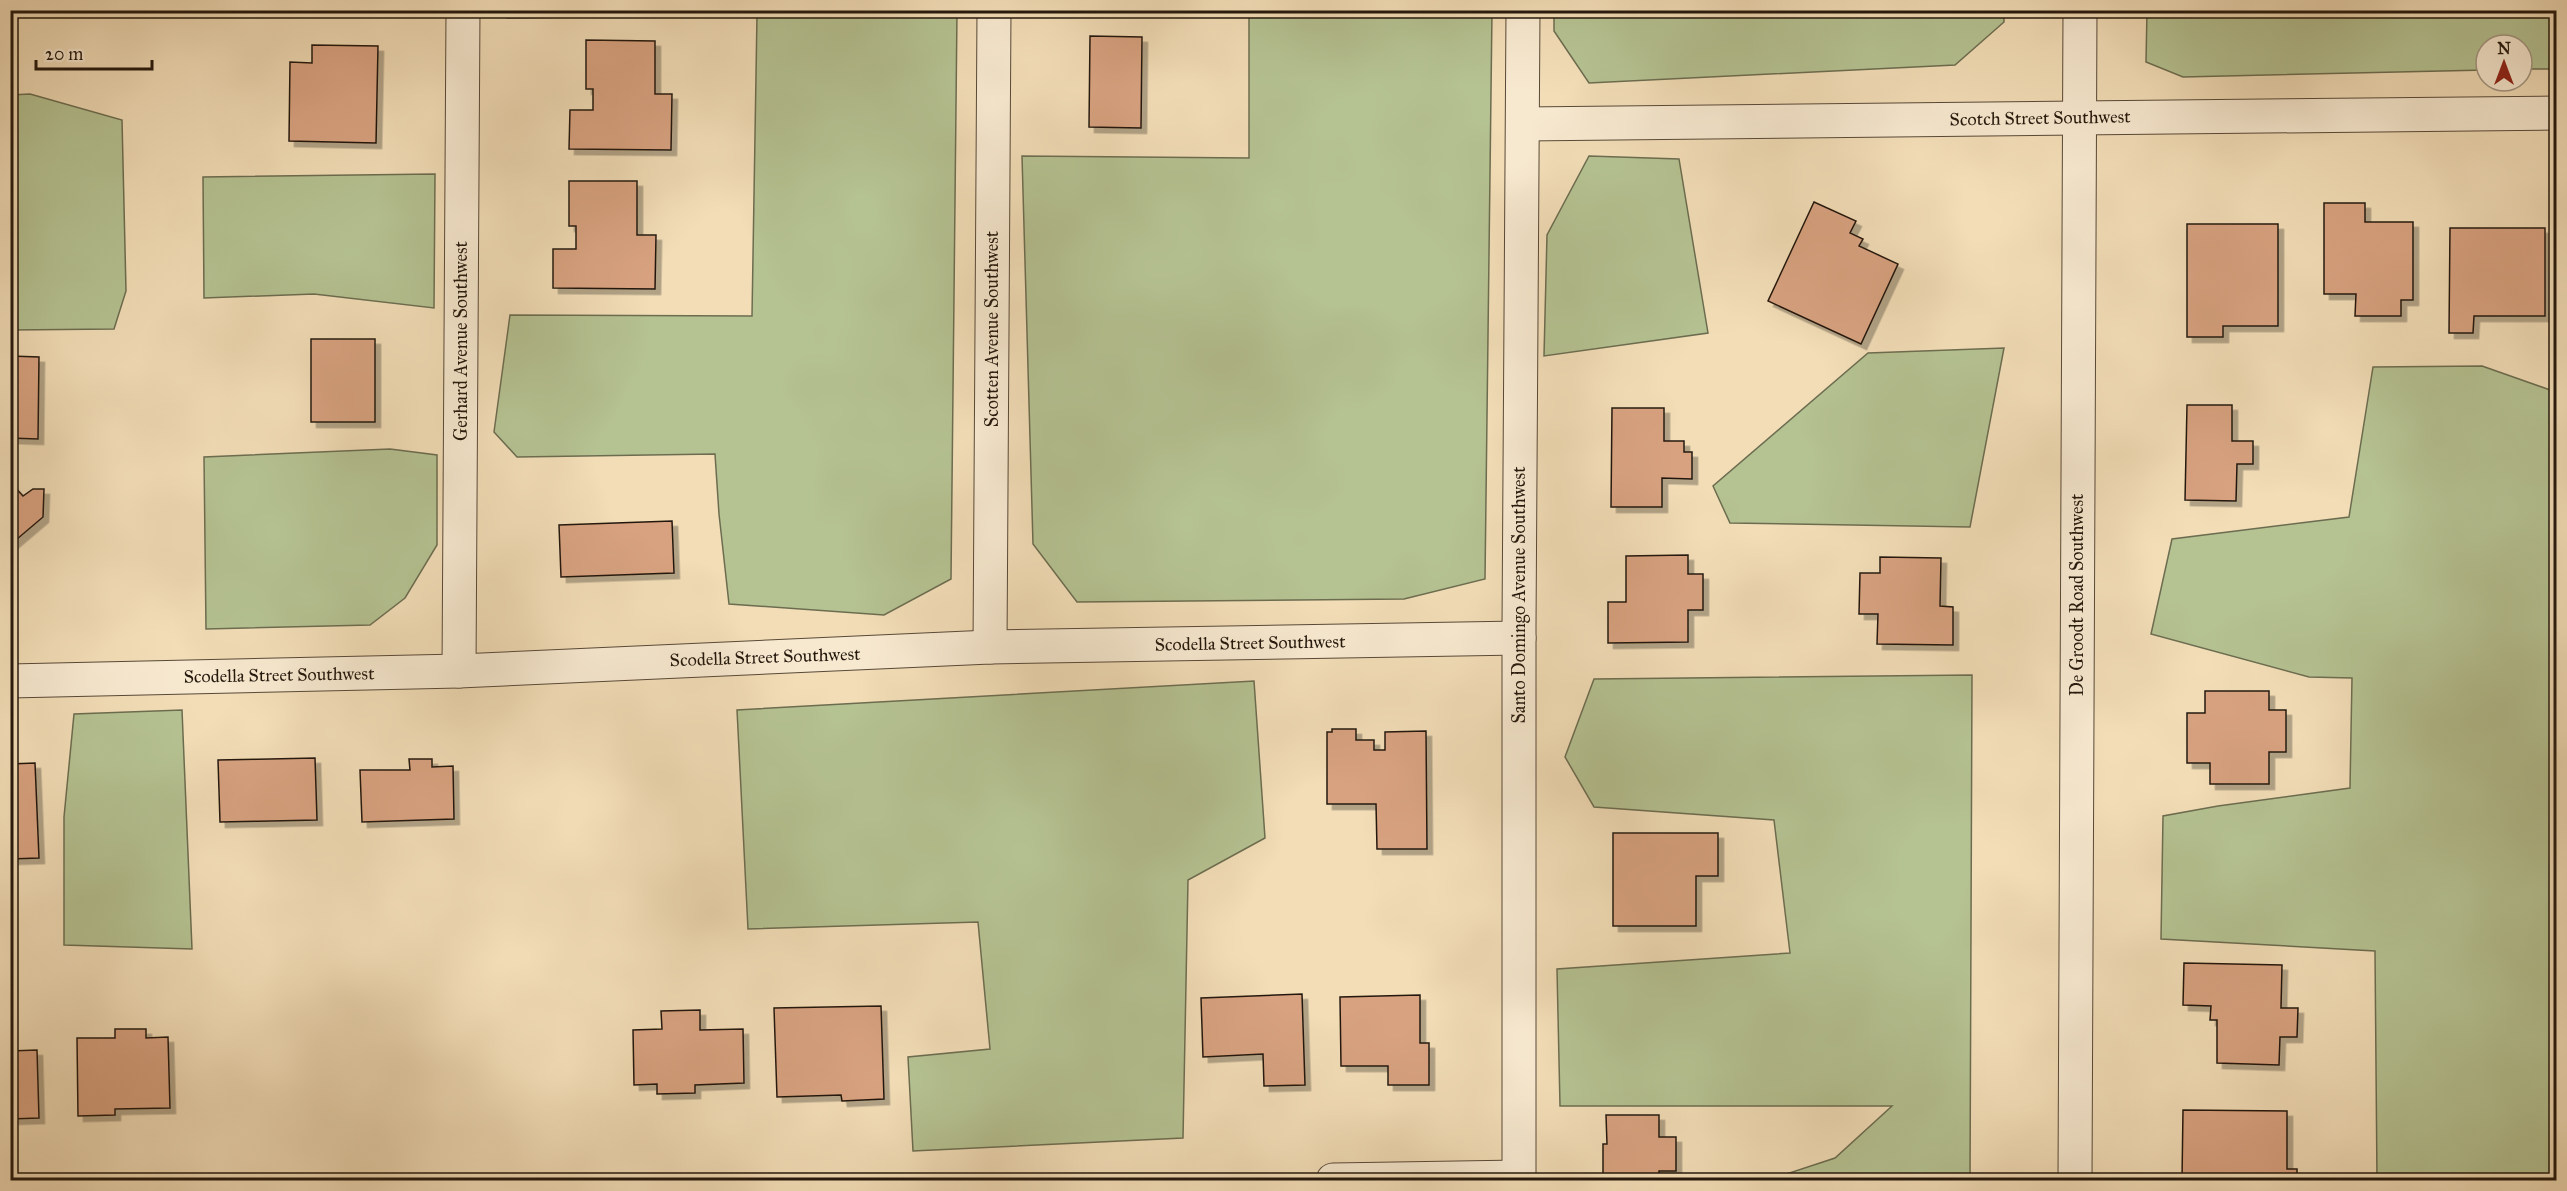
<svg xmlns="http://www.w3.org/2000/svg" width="2567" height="1191" font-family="'IM FELL Great Primer',serif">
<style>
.green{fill:#b5c292;stroke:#6c6d50;stroke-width:1.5}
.building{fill:#d8a280;stroke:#24180d;stroke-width:1.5;filter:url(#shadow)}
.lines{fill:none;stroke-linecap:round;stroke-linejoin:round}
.minor-casing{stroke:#584938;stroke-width:35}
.minor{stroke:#f7e9d0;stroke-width:33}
.labels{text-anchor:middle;stroke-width:4.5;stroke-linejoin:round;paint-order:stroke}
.street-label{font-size:18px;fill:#24180d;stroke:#f7e9d0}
</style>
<defs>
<filter id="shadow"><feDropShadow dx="5.5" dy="5.5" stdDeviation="0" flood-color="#0004"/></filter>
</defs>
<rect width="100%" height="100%" fill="#f2ddb7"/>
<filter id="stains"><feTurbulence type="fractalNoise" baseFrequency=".00333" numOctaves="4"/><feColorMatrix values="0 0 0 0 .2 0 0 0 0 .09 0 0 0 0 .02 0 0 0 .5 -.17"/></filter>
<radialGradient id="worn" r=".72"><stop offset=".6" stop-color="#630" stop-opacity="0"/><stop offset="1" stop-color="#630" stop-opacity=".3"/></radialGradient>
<g class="green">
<path d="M506 11H957L951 579 884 615 729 604 719 514 715 454 517 457 494 432 510 315 752 316 757 15 507 18Z"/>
<path d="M1249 11H1492L1485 579 1404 599 1077 602 1033 544 1022 156 1249 158Z"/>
<path d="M1554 11 2004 10V22L1955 65 1589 83 1554 31Z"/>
<path d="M2147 11H2556V69H2522V45H2486V70L2183 77 2146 62Z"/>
<path d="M30 94 122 120 126 291 114 329 11 330V95Z"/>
<path d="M1589 156 1679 159 1708 333 1544 356 1547 235Z"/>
<path d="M435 174 434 308 314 294 204 298 203 177Z"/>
<path d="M2004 348 1970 527 1730 523 1713 486 1868 353Z"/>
<path d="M2482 366 2556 392V1180H2377L2375 951 2161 939 2163 816 2218 806 2350 788 2352 678 2309 677 2151 634 2172 539 2349 517 2373 367Z"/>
<path d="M390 449 437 455V545L405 598 370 625 206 629 204 457Z"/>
<path d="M1972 675 1970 1180H1768L1835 1158 1892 1106H1560L1557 969 1790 953 1774 820 1594 807 1565 757 1594 679Z"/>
<path d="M1254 681 1265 838 1188 880 1183 1138 913 1151 908 1057 990 1049 978 922 748 929 737 710Z"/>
<path d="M182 710 192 949 64 945V817L74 714Z"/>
</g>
<g class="building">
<path d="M1090 36 1142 37 1141 128 1089 127Z"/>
<path d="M586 40 655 41V94H672L671 150 569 149 570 110H593V89H586Z"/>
<path d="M312 45 378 46 376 143 289 141 290 62 312 63Z"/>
<path d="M569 181H637V235H656L655 289 553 288V249H576V226H569Z"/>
<path d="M1814 202 1856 221 1850 233 1863 239 1859 246 1898 264 1861 344 1768 301Z"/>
<path d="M2324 203H2365V222H2413V300H2401V316H2355L2356 294H2324Z"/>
<path d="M2187 224H2278V326H2223V337H2187Z"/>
<path d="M2450 228H2545V316H2474L2473 333H2449Z"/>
<rect x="311" y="339" width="64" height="83"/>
<path d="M10 356 39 357 38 439 10 438Z"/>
<path d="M2187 405H2232V441H2253V464H2237L2236 501 2185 500Z"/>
<path d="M1612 408H1664V441H1684V452H1692V479L1662 478V507H1611Z"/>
<path d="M10 482 23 496 33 489H44L43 517 10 545Z"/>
<path d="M672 521 674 573 561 577 559 525Z"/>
<path d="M1688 555V574H1703V610H1688V642L1608 643V602H1626V556Z"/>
<path d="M1880 557 1941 558 1940 606 1953 607V645L1877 644 1878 614H1859L1860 573H1880Z"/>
<path d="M2205 691H2269V710H2286V752H2269V784H2210V763H2187V713H2205Z"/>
<path d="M1332 729H1356V740H1374V750H1385V732L1426 731 1427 849H1377L1376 804H1327V732H1332Z"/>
<path d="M315 758 317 820 220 822 218 760Z"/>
<path d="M409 759H432V767L453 766 454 819 362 822 360 770H410Z"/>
<path d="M35 763 39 858 10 859V764Z"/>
<path d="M1613 833H1718V876H1696V926H1613Z"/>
<path d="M2184 963 2282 965 2281 1008H2298L2297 1037H2280L2279 1065 2217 1063V1020H2210L2211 1006 2183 1005Z"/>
<path d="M1302 994 1305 1085 1264 1086 1263 1054 1203 1057 1201 998Z"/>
<path d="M1420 995V1043H1429V1085H1388V1066H1341L1340 997Z"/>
<path d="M881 1006 884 1099 842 1101 841 1095 777 1097 774 1008Z"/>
<path d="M700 1010V1030L743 1029 744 1083 695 1085V1093L657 1094V1084L634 1085 633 1030 662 1029 661 1011Z"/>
<path d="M115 1029H146V1038L168 1037 170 1108 115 1109V1115L78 1116 77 1038H115Z"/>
<path d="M37 1050 39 1118 10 1119V1051Z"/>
<path d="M2183 1110 2287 1111V1169H2297V1180H2182Z"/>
<path d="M1606 1115H1659V1137H1676V1171H1659V1180H1603V1144H1607Z"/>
</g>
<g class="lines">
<g class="minor-casing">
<g id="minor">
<path d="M1523 124 2556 113"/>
<path d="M990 647 994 10"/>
<path d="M459 671 463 10"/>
<path d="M10 681 459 671 990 647 1519 638"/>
<path d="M1333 1180 1519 1177"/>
<path d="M1519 1180V626L1523 10"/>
<path d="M2075 1180 2080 10"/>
</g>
</g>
<use href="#minor" class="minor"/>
</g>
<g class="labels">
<g class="street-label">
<text transform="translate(2040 118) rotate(-1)" y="6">Scotch Street Southwest</text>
<text transform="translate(992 329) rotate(-90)" y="6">Scotten Avenue Southwest</text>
<text transform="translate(461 341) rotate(-90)" y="6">Gerhard Avenue Southwest</text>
<text transform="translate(1519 595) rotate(-90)" y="6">Santo Domingo Avenue Southwest</text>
<text transform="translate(2077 595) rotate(-90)" y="6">De Groodt Road Southwest</text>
<text transform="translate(1250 643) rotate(-1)" y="6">Scodella Street Southwest</text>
<text transform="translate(765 657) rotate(-2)" y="6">Scodella Street Southwest</text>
<text transform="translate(279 675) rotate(-1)" y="6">Scodella Street Southwest</text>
</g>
</g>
<rect width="2567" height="1191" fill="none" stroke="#f2ddb7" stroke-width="36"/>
<rect x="12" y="12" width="2543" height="1167" fill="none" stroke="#24180d" stroke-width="3"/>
<rect x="18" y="18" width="2531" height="1155" fill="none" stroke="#24180d" stroke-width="1.5"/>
<g transform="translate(2504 63)"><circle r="28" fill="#f7e9d0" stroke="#a39582" stroke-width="1.5"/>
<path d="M0-4.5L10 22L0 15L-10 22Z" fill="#8f2418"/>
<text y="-9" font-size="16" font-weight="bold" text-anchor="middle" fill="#24180d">N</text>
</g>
<path d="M36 60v9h116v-9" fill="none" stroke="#24180d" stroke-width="3"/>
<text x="45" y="60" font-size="18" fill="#24180d" stroke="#f7e9d0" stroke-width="4.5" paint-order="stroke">20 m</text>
<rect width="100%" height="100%" filter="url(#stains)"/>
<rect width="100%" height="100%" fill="url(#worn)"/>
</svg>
